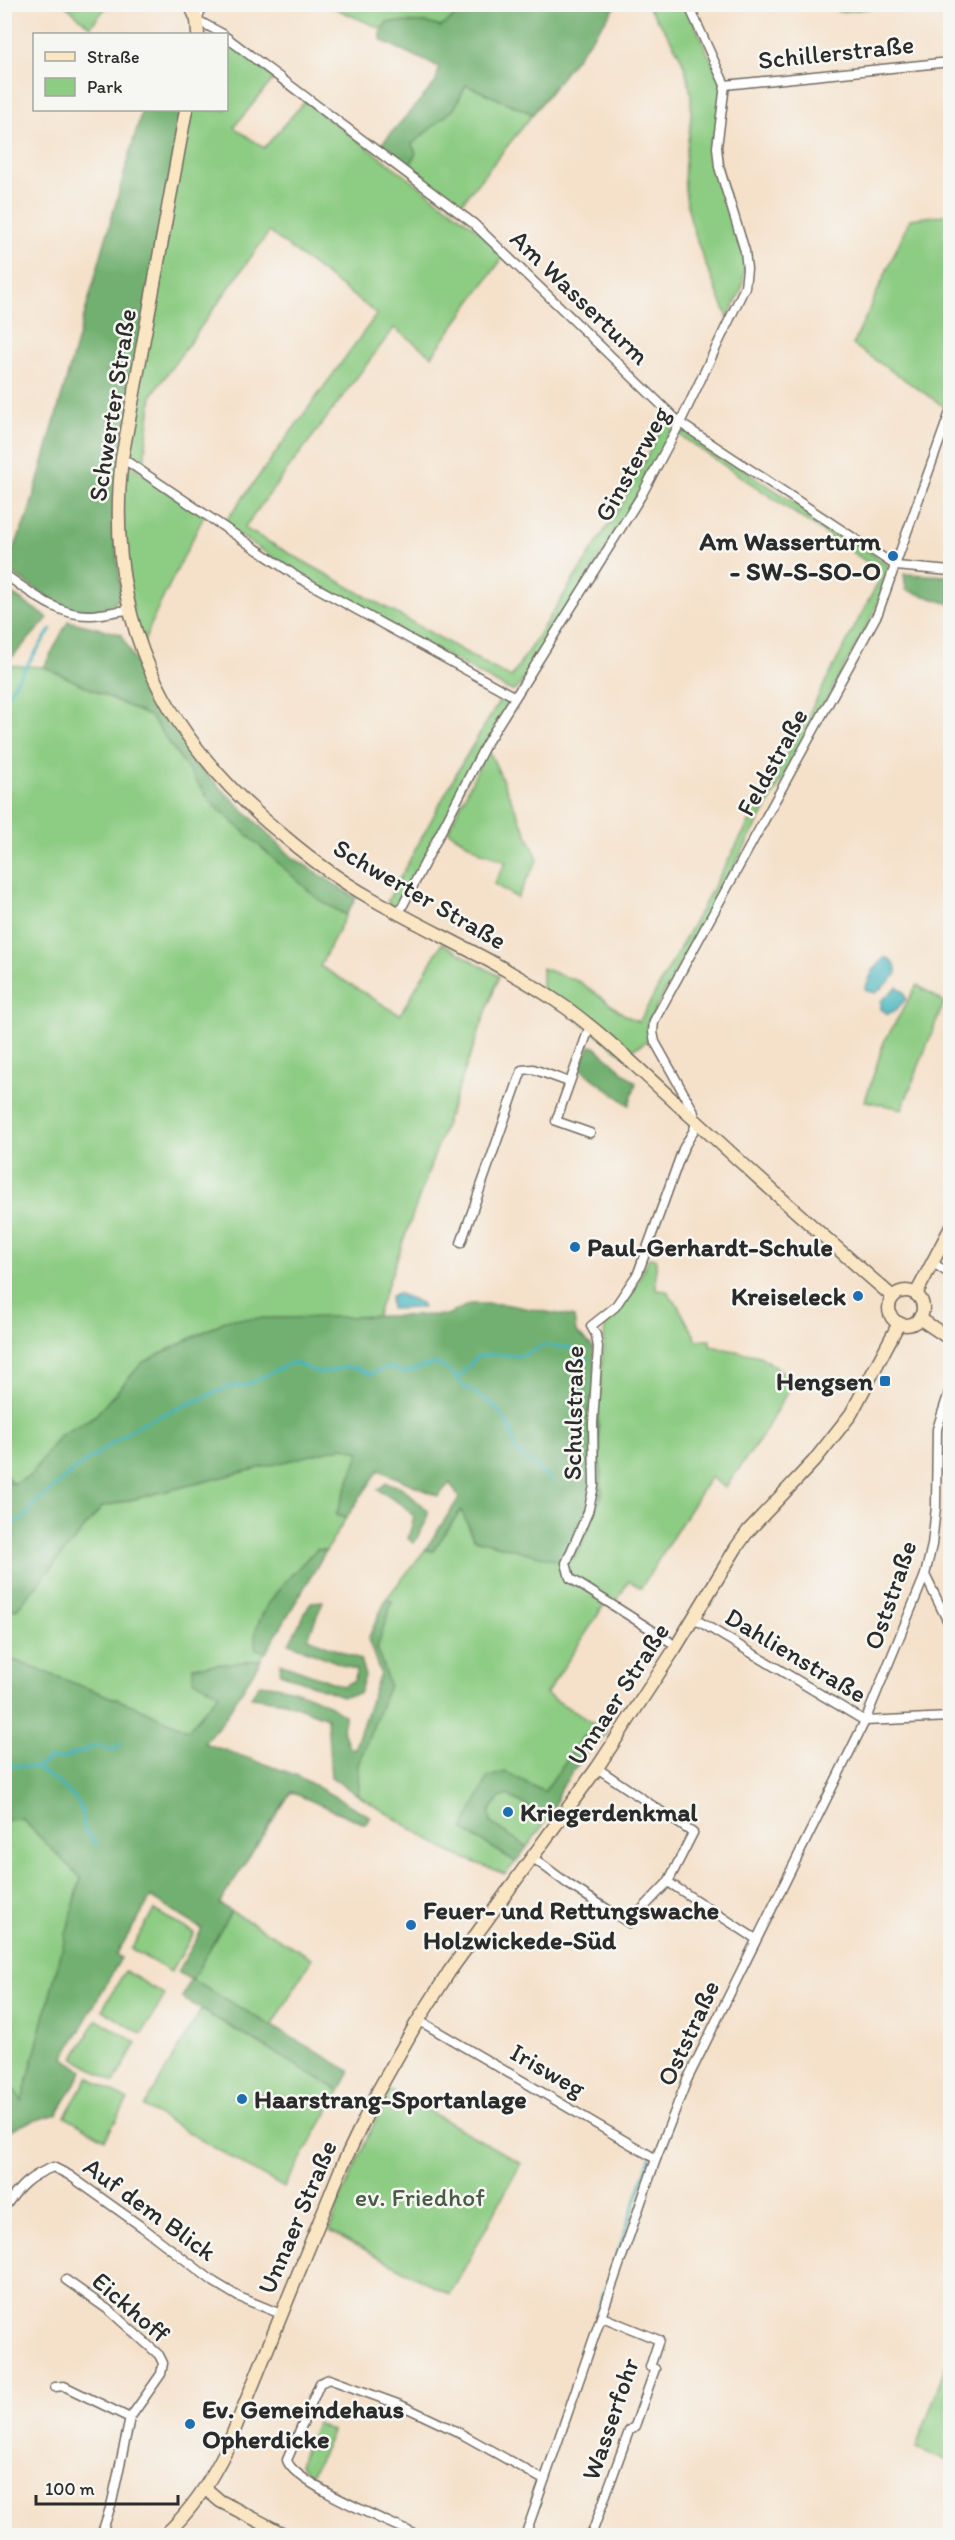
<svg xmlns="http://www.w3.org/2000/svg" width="955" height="2540" font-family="Itim,sans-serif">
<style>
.green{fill:#8dcc83;stroke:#5c7c57;stroke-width:1.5}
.forest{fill:#72b071;stroke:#4e6e4e;stroke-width:1.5}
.water{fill:#45b5be;stroke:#387074;stroke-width:1.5}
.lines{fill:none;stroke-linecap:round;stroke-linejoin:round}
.stream{stroke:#45b5be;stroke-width:3}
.street-casing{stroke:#726b63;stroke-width:11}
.secondary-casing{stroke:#726b63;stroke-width:15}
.street{stroke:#fff;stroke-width:8}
.secondary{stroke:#fbe6c4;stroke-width:12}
.poi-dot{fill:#1f6fb2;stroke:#f6f6f2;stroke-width:2}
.labels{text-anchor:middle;stroke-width:5;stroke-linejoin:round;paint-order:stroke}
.street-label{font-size:26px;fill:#2b2b2b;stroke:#f6f6f2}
.poi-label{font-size:26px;font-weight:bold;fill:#2b2b2b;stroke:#f6f6f2;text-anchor:start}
.park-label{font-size:26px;fill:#485b45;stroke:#f6f6f2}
</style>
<rect width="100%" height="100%" fill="#f6f6f2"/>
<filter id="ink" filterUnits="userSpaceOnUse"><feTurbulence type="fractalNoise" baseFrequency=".0167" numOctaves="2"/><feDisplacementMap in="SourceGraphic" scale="12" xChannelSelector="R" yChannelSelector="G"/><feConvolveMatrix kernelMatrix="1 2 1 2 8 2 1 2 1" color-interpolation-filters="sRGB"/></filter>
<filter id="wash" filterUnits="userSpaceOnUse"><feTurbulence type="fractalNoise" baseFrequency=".008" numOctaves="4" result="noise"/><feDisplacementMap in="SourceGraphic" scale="24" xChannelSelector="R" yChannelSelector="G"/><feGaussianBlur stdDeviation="1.35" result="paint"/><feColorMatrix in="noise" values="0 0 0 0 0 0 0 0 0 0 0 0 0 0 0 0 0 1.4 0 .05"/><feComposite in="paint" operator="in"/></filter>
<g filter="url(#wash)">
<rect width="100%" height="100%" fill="#f5e1ca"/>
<g class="green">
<path d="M65 5H108L90 27Z"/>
<path d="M327 5H455L454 17 441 27 427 23 388 22 382 29Z"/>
<path d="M646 5H686L723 86 715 147 745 263 742 288 728 318C712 279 692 238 686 197 681 164 689 146 691 115 694 67 673 41 646 5Z"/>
<path d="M830 5H902L839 12Z"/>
<path d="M227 42 274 78 234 127 264 148 305 101 473 226 504 256 432 356 394 328 244 528 511 678 621 505 669 415 675 424 640 494 519 687 514 691 507 689 300 575 223 525 377 314 269 232 152 395 143 471 125 458 190 110H226Z"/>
<path d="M466 85 533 114 457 209 408 170 415 153 412 144 454 109Z"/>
<path d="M950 214V403L948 409 853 345 910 219Z"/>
<path d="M682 432H687L887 564 889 572 874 613 647 1024 649 1040 623 1055 542 991V968L580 982 625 1015 639 1022 805 721 883 573 678 434Z"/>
<path d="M125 462 204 516 159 606 143 644 134 618 120 524Z"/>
<path d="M4 665 44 667 151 717 211 801 319 900 346 915 320 966 400 1015 442 943 499 976 376 1317 229 1319 142 1363 95 1416 59 1436 30 1476 12 1484 4 1472Z"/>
<path d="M503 695 507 698 508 704 398 908 387 902 462 763Z"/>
<path d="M488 748 538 859 517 898 494 884 506 862 486 853 484 854 448 831Z"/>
<path d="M917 985 944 1002 902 1109 865 1101 884 1042Z"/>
<path d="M649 1258H656V1290L667 1291 678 1306 697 1340H710V1346L760 1356 794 1380 761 1438 725 1488 710 1477 641 1588 629 1581 616 1601 605 1604 546 1694 607 1732 597 1744 584 1736 544 1792 506 1772 464 1830 516 1862 505 1874 451 1853 359 1796 358 1765 389 1685 377 1648 392 1602 386 1599 425 1550 433 1551 461 1510 602 1494 598 1412 605 1327 632 1294Z"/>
<path d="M344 1446 360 1452 336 1515 346 1518 326 1551 317 1549 256 1649 266 1652 258 1661 193 1667 194 1680 219 1693 188 1730 134 1706 5 1657V1608L16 1610 102 1507Z"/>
<path d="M507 1795 549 1817 527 1847 491 1823 489 1813 498 1799Z"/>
<path d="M22 1819 81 1878 22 2102 11 2085 5 2084V1820Z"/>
<path d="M154 1910 194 1933 171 1972 131 1949Z"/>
<path d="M231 1911 312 1958 272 2027 192 1980Z"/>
<path d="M125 1971 165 1995 142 2034 102 2010Z"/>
<path d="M201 2010 340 2091 284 2188 144 2107Z"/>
<path d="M97 2019 137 2043 114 2082 74 2058Z"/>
<path d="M88 2077 128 2100 105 2139 65 2116Z"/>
<path d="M389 2089 521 2163 450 2295 330 2231 337 2207Z"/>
<path d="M950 2354V2462L916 2448Z"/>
<path d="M316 2423 333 2431 311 2475 299 2465Z"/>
</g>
<g class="forest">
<path d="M455 5H617L533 114 466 85 454 109 412 144 416 153 408 170 379 147 436 82 439 67 382 41 380 33 387 22 427 23 441 27 454 17Z"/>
<path d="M142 110H171L180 117 114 527 121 595 112 607 93 610 66 609 5 569V559L10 558 29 512Z"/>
<path d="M904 574 950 576V604L906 590Z"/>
<path d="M4 589 48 618 5 665H4Z"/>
<path d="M68 621 121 634 153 697 200 768 292 857 356 898 346 915 319 900 210 801 151 717 44 667Z"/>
<path d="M590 1046 595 1047 636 1083 629 1105 579 1068Z"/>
<path d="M470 1304H503L574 1317 576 1332C591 1346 595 1342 594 1364L602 1494 576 1556 566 1563 474 1539 461 1510 433 1551 425 1550 459 1498 450 1483 438 1496 379 1470 346 1518 336 1515 360 1452 344 1447 102 1507 16 1610 5 1608 4 1472 12 1484 30 1476 59 1436 95 1416 142 1363 229 1319 447 1315Z"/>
<path d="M386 1483 401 1487 428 1511 427 1520 414 1543 408 1539 414 1517 404 1506 378 1490Z"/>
<path d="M317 1549 326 1551 266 1652 256 1649C247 1616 295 1570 317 1549Z"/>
<path d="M386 1599 392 1601 377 1648 389 1685 358 1765 359 1796 331 1777 327 1718 285 1702 251 1697 260 1684C294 1687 318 1697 345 1715L342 1727 349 1748 354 1750 380 1673 368 1639Z"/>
<path d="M323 1601 308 1638 360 1659 365 1676 359 1694 342 1696 280 1673V1663L343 1686 355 1680 356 1670 289 1643 311 1602Z"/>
<path d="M5 1657 134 1706 188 1730 219 1693 193 1680V1667L261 1660 223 1721 204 1743 296 1775 371 1817 365 1824 291 1792 219 1904 231 1911 192 1980 350 2071 340 2091 182 1998 191 1980 178 1972 202 1929 151 1897 116 1955 121 1958 64 2058 83 2071 57 2114 26 2123 5 2134V2084L11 2085 22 2101 81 1878 22 1819 5 1820Z"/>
<path d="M584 1735 594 1742 559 1791 556 1803 549 1817 507 1795 498 1799 489 1813 491 1823 527 1847 516 1862 463 1830 488 1777 506 1772 544 1792Z"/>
</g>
<g class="water">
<path d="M884 958H888L895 964 897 974 876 993 867 991 865 988 873 971Z"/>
<path d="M897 987 904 992 906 999 896 1010 888 1014 881 1009V1001Z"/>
<path d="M397 1293 421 1303 423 1308 391 1309 390 1297Z"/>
</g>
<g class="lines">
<g class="stream">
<path d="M4 700 51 629"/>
<path d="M456 1377 462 1374 477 1357 494 1354 521 1356 545 1345 571 1348 587 1360"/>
<path d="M12 1524 26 1517 33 1505 77 1468 140 1424 229 1387 246 1385 291 1363C302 1363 308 1370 318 1372 339 1374 344 1359 369 1374L391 1367 403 1373 436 1363 451 1372 466 1388 481 1396 498 1410 510 1427 516 1451 552 1481"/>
<path d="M4 1767 13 1765 37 1768 49 1759H61L96 1746 113 1750 121 1744"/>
<path d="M37 1768 62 1786 79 1803 83 1814 84 1829 97 1845"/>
<path d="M586 2347 650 2158"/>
</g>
</g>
</g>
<g filter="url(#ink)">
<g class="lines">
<g class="street-casing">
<g id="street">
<path d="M203 4 197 20 223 34"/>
<path d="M226 37 474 224 680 423 896 566 950 571"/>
<path d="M725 85 950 62"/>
<path d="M122 458 299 578 515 697"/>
<path d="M4 574C31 592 58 617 92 615 104 614 117 611 129 610"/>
<path d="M399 913 486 744 641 496 680 423 745 287 747 269 745 251 719 167 717 147 725 85 688 4"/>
<path d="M590 1133 556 1121 590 1026"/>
<path d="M461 1243 522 1070 533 1069 569 1082"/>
<path d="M933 1263 950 1274"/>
<path d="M925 1575 950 1626"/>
<path d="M692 1621 700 1622 865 1721 950 1717"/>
<path d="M669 1641 570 1578 566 1563 588 1512 594 1486 593 1423 598 1347 596 1335 591 1326 615 1307 638 1273 683 1149 694 1130 696 1121 693 1110 655 1042 653 1032 654 1021 878 613 950 412"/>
<path d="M532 1857 568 1884 629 1923 668 1882 693 1833 597 1768"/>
<path d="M668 1882 756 1939"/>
<path d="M418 2020 656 2159"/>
<path d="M4 2208C20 2186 28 2177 53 2167L69 2175 142 2227 214 2282 239 2297 281 2314"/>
<path d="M66 2280 110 2311 159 2355 163 2363 161 2374 130 2418 112 2502 101 2536"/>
<path d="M55 2387 64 2386 130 2418"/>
<path d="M419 2536C396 2525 292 2483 287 2460L320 2383 329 2379 403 2406 458 2432 544 2480"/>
<path d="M525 2536 656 2159 687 2080 865 1721 925 1575 932 1545 936 1507 937 1429 950 1389"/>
<path d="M591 2536 629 2431 635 2426 655 2369 650 2367 659 2340 602 2317"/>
</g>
</g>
<g class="secondary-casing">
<g id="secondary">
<path d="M190 4 197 20 198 34"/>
<path d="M186 110 122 458C104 618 161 737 285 837 311 859 339 880 369 897 435 935 505 964 568 1009 613 1042 653 1083 695 1120 760 1180 826 1239 893 1297"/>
<circle cx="906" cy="1308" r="17"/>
<path d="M916 1294 950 1229"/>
<path d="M919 1318 950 1339"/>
<path d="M206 2489 220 2501 287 2536"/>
<path d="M164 2536C192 2510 210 2482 227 2448L342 2166 378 2091 416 2024 449 1972 597 1768 674 1650 736 1548 748 1531 814 1461 851 1414 899 1323"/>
</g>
</g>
<use href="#street" class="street"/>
<use href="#secondary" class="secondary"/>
</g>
</g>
<g class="poi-dot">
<circle cx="893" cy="556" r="6"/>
<circle cx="575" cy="1247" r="6"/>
<circle cx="858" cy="1296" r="6"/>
<rect x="879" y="1375" width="12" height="12" rx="3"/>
<circle cx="508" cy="1812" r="6"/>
<circle cx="411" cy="1925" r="6"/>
<circle cx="242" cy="2099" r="6"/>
<circle cx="190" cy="2424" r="6"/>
</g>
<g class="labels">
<g class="street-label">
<text transform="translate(836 52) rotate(-6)" y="9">Schillerstraße</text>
<text transform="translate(580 297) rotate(44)" y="9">Am Wasserturm</text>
<text transform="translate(112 405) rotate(-81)" y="9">Schwerter Straße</text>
<text transform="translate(632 464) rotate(-61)" y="9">Ginsterweg</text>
<text transform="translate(772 762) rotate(-61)" y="9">Feldstraße</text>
<text transform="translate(420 894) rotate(30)" y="9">Schwerter Straße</text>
<text transform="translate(573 1413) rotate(-89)" y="9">Schulstraße</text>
<text transform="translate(890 1595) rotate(-71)" y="9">Oststraße</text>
<text transform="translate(796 1655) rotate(31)" y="9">Dahlienstraße</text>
<text transform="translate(618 1694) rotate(-57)" y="9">Unnaer Straße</text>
<text transform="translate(688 2033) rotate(-65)" y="9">Oststraße</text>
<text transform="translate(548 2070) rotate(30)" y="9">Irisweg</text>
<text transform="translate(150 2209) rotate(36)" y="9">Auf dem Blick</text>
<text transform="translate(297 2217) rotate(-67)" y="9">Unnaer Straße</text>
<text transform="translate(131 2307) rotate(41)" y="9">Eickhoff</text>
<text transform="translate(610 2419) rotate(-71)" y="9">Wasserfohr</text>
</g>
<g class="poi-label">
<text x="881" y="550" text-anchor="end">Am Wasserturm<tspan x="881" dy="30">- SW-S-SO-O</tspan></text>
<text x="587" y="1256">Paul-Gerhardt-Schule</text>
<text x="846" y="1305" text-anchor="end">Kreiseleck</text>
<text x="873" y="1390" text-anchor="end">Hengsen</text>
<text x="520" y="1821">Kriegerdenkmal</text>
<text x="423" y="1919">Feuer- und Rettungswache<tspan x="423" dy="30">Holzwickede-Süd</tspan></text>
<text x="254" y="2108">Haarstrang-Sportanlage</text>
<text x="202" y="2418">Ev. Gemeindehaus<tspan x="202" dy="30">Opherdicke</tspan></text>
</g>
<g class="park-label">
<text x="420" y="2206">ev. Friedhof</text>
</g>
</g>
<rect width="955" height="2540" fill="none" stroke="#f6f6f2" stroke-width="24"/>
<rect x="33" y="33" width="195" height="78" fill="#f6f6f2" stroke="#a5a5a2" stroke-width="1.5"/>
<rect x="45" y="52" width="30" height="9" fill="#fbe6c4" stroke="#a5a5a2" stroke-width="1.5"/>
<text x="87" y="63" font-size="18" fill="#2b2b2b">Straße</text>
<rect x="45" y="78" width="30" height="18" fill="#8dcc83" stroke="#a5a5a2" stroke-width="1.5"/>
<text x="87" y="93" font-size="18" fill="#2b2b2b">Park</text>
<path d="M36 2495v9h142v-9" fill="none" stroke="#2b2b2b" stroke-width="3"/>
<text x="45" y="2495" font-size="18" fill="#2b2b2b" stroke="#f6f6f2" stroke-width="4.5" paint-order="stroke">100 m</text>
</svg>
